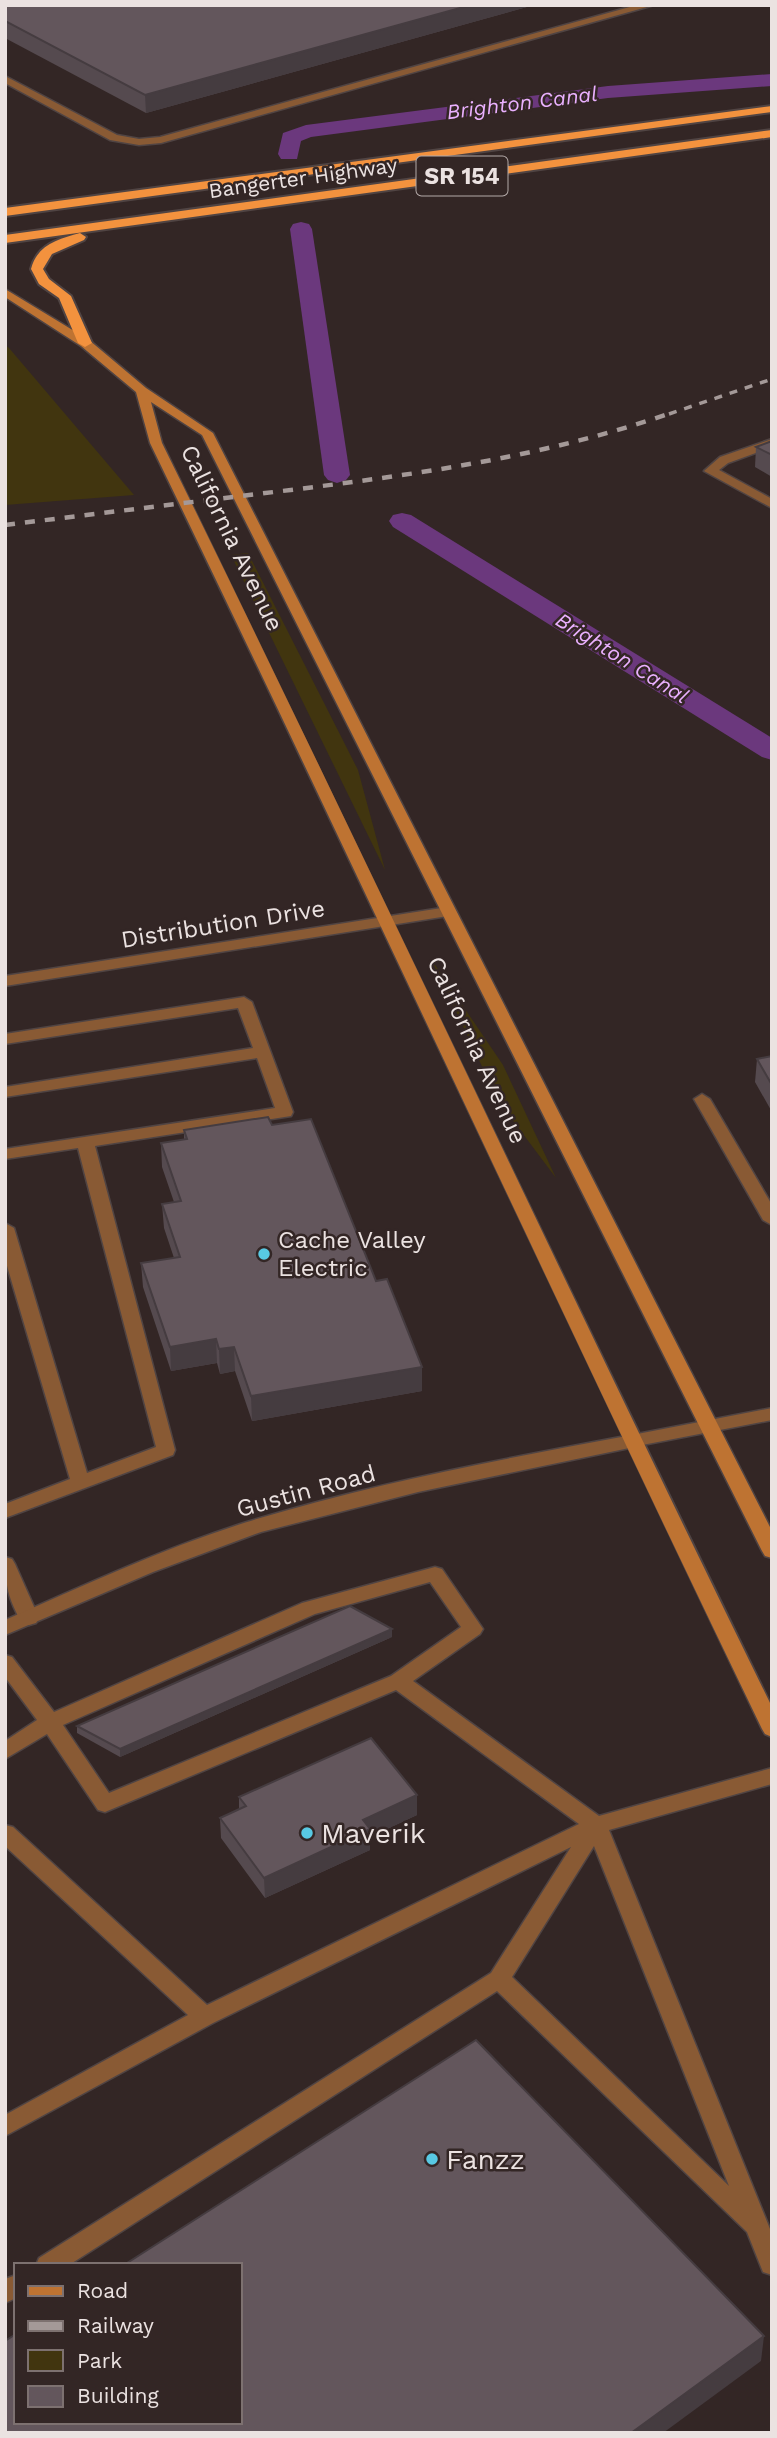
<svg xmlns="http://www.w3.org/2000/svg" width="777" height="2438" font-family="'Work Sans',sans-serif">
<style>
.green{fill:#41350f}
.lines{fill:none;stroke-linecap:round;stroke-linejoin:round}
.canal{fill:#6b387d;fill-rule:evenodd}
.service-casing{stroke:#504443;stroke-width:3}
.minor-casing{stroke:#504443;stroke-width:3}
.tertiary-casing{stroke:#504443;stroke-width:3}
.secondary-casing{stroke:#504443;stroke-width:3}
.trunk-casing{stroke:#504443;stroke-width:4}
.service{fill:#895a34;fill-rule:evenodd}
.minor{fill:#895a34;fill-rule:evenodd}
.tertiary{fill:#895a34;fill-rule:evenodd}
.secondary{fill:#be7332;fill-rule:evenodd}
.trunk{fill:#f3923e;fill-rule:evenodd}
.rail-far1{stroke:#a49998;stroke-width:3.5;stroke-dasharray:8 8;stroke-linecap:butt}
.rail{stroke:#a49998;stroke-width:4.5;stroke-dasharray:10 10;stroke-linecap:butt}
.wall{fill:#554a4f}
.shaded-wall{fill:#453c40}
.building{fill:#63565c;stroke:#453c40;stroke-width:2}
.poi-dot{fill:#58c9e3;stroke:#332625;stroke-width:2.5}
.labels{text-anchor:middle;stroke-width:5;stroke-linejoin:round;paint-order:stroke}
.far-water-label{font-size:21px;font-style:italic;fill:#eab1ff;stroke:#332625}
.far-street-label{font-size:21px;fill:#ebe2e1;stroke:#332625}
.shield{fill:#332625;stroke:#b4aaa9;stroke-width:2}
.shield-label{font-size:23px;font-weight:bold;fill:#ebe2e1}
.street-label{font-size:24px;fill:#ebe2e1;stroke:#332625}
.poi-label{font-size:24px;fill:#ebe2e1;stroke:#332625;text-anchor:start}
.near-poi-label{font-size:28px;fill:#ebe2e1;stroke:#332625;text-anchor:start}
</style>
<rect width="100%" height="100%" fill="#332625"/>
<g class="green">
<path d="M5 345 9 348 134 495 5 505Z"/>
<path d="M248 553 358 770 385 870 231 555Z"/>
<path d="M431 959 503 1065 556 1178 499 1102Z"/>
</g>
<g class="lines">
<g class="canal">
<path d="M772 74V86L608 98 311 137 301 141 297 159H281L278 154 283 133 306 125 608 86Z"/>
<path d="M301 222 309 224 312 229 350 475 346 480 337 483 328 480 324 475 290 229 293 224Z"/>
<path d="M402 513 411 515 772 738V760L762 757 393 527 389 521 393 515Z"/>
</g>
<g class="service-casing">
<g id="service">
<path d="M637 5H654L161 143 139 145 110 140 5 83V76L117 135 139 139 160 137Z"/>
<path d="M772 439V447L728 463 719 470 772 499V508L704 471 720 457Z"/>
<path d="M244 997 252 1002 293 1112 291 1116 95 1146 175 1450 173 1455 5 1518V1504L70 1479 5 1259V1223L14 1228 87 1473 156 1447 78 1148 5 1159V1149L275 1108 257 1058 5 1097V1087L253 1048 238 1008 5 1044V1034Z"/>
<path d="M702 1094 710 1099 772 1205V1225L763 1220 694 1099Z"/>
<path d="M5 1557 12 1559 15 1564 39 1618 36 1623 29 1625 22 1623C8 1599 5 1584 5 1557Z"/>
<path d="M435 1567 442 1569 483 1629 480 1634 413 1681 599 1816 772 1768V1784L609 1830 772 2234V2275L763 2272 747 2232 497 1991 69 2265H36L39 2258 491 1973 571 1847 213 2023 5 2136V2115L188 2015 5 1846V1825L13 1827 207 2005 579 1824 396 1690 105 1812 98 1810 47 1734 5 1759V1741L37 1720 5 1677V1655L12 1657 54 1712 302 1603ZM430 1582 461 1627 391 1676 109 1793 63 1725 315 1614ZM594 1846 729 2186 512 1977Z"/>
<path d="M16 2275V2298L5 2303V2279Z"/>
</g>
</g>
<g class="minor-casing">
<g id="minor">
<path d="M448 907 456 912 454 915 5 986V976Z"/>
<path d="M632 1435 639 1436 641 1441 639 1446 418 1492 261 1532 153 1572 5 1635V1620C85 1585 164 1548 247 1522 373 1483 503 1459 632 1435Z"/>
</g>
</g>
<g class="tertiary-casing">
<path id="tertiary" d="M772 1408V1420L632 1447 625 1446 623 1441 625 1436 632 1435Z"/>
</g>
<g class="secondary-casing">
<path id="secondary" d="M5 289 89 340 146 388 213 433 772 1531V1558L765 1556 762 1551 202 435 151 402 162 443C369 863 566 1287 772 1707V1737L765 1734 762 1729C555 1301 357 870 150 443L136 392 81 346 5 297Z"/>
</g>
<g class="trunk-casing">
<g id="trunk">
<path d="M772 106V112L5 216V208Z"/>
<path d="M772 130V137L5 243V235Z"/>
<path d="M80 233 86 237 84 240 52 254 43 269 49 279 71 296 92 343 85 347 78 343 59 298 39 284 31 269C37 245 58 239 80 233Z"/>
</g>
</g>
<use href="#service" class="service"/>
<use href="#minor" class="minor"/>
<use href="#tertiary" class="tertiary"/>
<use href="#secondary" class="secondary"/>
<use href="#trunk" class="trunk"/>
<path class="rail-far1" d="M669 414 772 379"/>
<path class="rail" d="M5 525C95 514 184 503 274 492 412 475 542 458 674 412"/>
</g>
<g class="wall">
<path d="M5 5H534L146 113 5 38Z"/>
<path d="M772 441V477L755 467 756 447Z"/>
<path d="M772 1056V1112L755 1082 757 1059Z"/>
<path d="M272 1125 376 1281 422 1367V1391L252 1421 235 1371 220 1374 217 1363 171 1371 143 1287 141 1263 174 1258 164 1228 162 1204 174 1202 162 1167 161 1143 184 1140V1130Z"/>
<path d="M392 1637 120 1757 77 1733V1726Z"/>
<path d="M417 1795V1815L370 1837V1850L265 1898 221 1838 220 1818 239 1809V1797Z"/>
</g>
<g class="shaded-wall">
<path d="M471 5H534L146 113 145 95Z"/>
<path d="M216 1339 217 1363 171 1371 170 1347Z"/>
<path d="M234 1347 235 1371 220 1374 219 1349Z"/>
<path d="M422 1367V1391L252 1421 251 1396Z"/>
<path d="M392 1629V1637L120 1757V1749Z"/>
<path d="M417 1795V1815L370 1837V1850L265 1898 264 1878 363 1820Z"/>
<path d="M764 2336 761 2361 663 2433H631Z"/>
</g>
<g class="building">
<path d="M5 5H471L145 95 5 21Z"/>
<path d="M772 441V455L756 447Z"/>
<path d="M772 1056V1085L757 1059Z"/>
<path d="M268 1117 272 1125 311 1119 376 1281 387 1279 422 1367 251 1396 234 1347 219 1349 216 1339 170 1347 141 1263 180 1257 162 1204 181 1201 161 1143 187 1139 184 1130Z"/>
<path d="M350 1606 392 1629 120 1749 77 1726Z"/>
<path d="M371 1738 417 1795 363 1820 370 1829 264 1878 220 1818 246 1806 239 1797Z"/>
<path d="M476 2040 764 2336 631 2433H5V2341L16 2334V2422H240V2265H124Z"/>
</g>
<g class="poi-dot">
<circle cx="264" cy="1254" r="7"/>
<circle cx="307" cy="1833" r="7"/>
<circle cx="432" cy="2159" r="7"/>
</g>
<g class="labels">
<g class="far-water-label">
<text transform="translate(522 103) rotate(-7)" y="7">Brighton Canal</text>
<text transform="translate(622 658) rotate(32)" y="7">Brighton Canal</text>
</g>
<g class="far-street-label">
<text transform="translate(303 178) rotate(-8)" y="7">Bangerter Highway</text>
</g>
<rect class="shield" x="416.5" y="156.5" width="91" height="39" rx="5"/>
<g class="shield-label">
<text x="462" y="184">SR 154</text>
</g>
<g class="street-label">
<text transform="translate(232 538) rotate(64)" y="8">California Avenue</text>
<text transform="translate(223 924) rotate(-9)" y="8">Distribution Drive</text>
<text transform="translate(477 1050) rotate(65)" y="8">California Avenue</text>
<text transform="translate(306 1491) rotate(-15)" y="8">Gustin Road</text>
</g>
<g class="poi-label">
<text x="278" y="1248">Cache Valley<tspan x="278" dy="28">Electric</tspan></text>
</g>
<g class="near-poi-label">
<text x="321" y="1843">Maverik</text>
<text x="446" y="2169">Fanzz</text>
</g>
</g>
<rect width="777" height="2438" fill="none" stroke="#ebe2e1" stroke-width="14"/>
<rect x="14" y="2263" width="228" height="161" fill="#332625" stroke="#7d7170" stroke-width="2"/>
<rect x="28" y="2286" width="35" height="10" fill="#be7332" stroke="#7d7170" stroke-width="2"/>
<text x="77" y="2298" font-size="21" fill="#ebe2e1">Road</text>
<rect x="28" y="2321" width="35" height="10" fill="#a49998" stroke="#7d7170" stroke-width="2"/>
<text x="77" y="2333" font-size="21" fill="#ebe2e1">Railway</text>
<rect x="28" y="2350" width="35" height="21" fill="#41350f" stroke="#7d7170" stroke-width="2"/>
<text x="77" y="2368" font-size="21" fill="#ebe2e1">Park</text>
<rect x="28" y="2386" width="35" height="21" fill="#63565c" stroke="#7d7170" stroke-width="2"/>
<text x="77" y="2403" font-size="21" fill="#ebe2e1">Building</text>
</svg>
